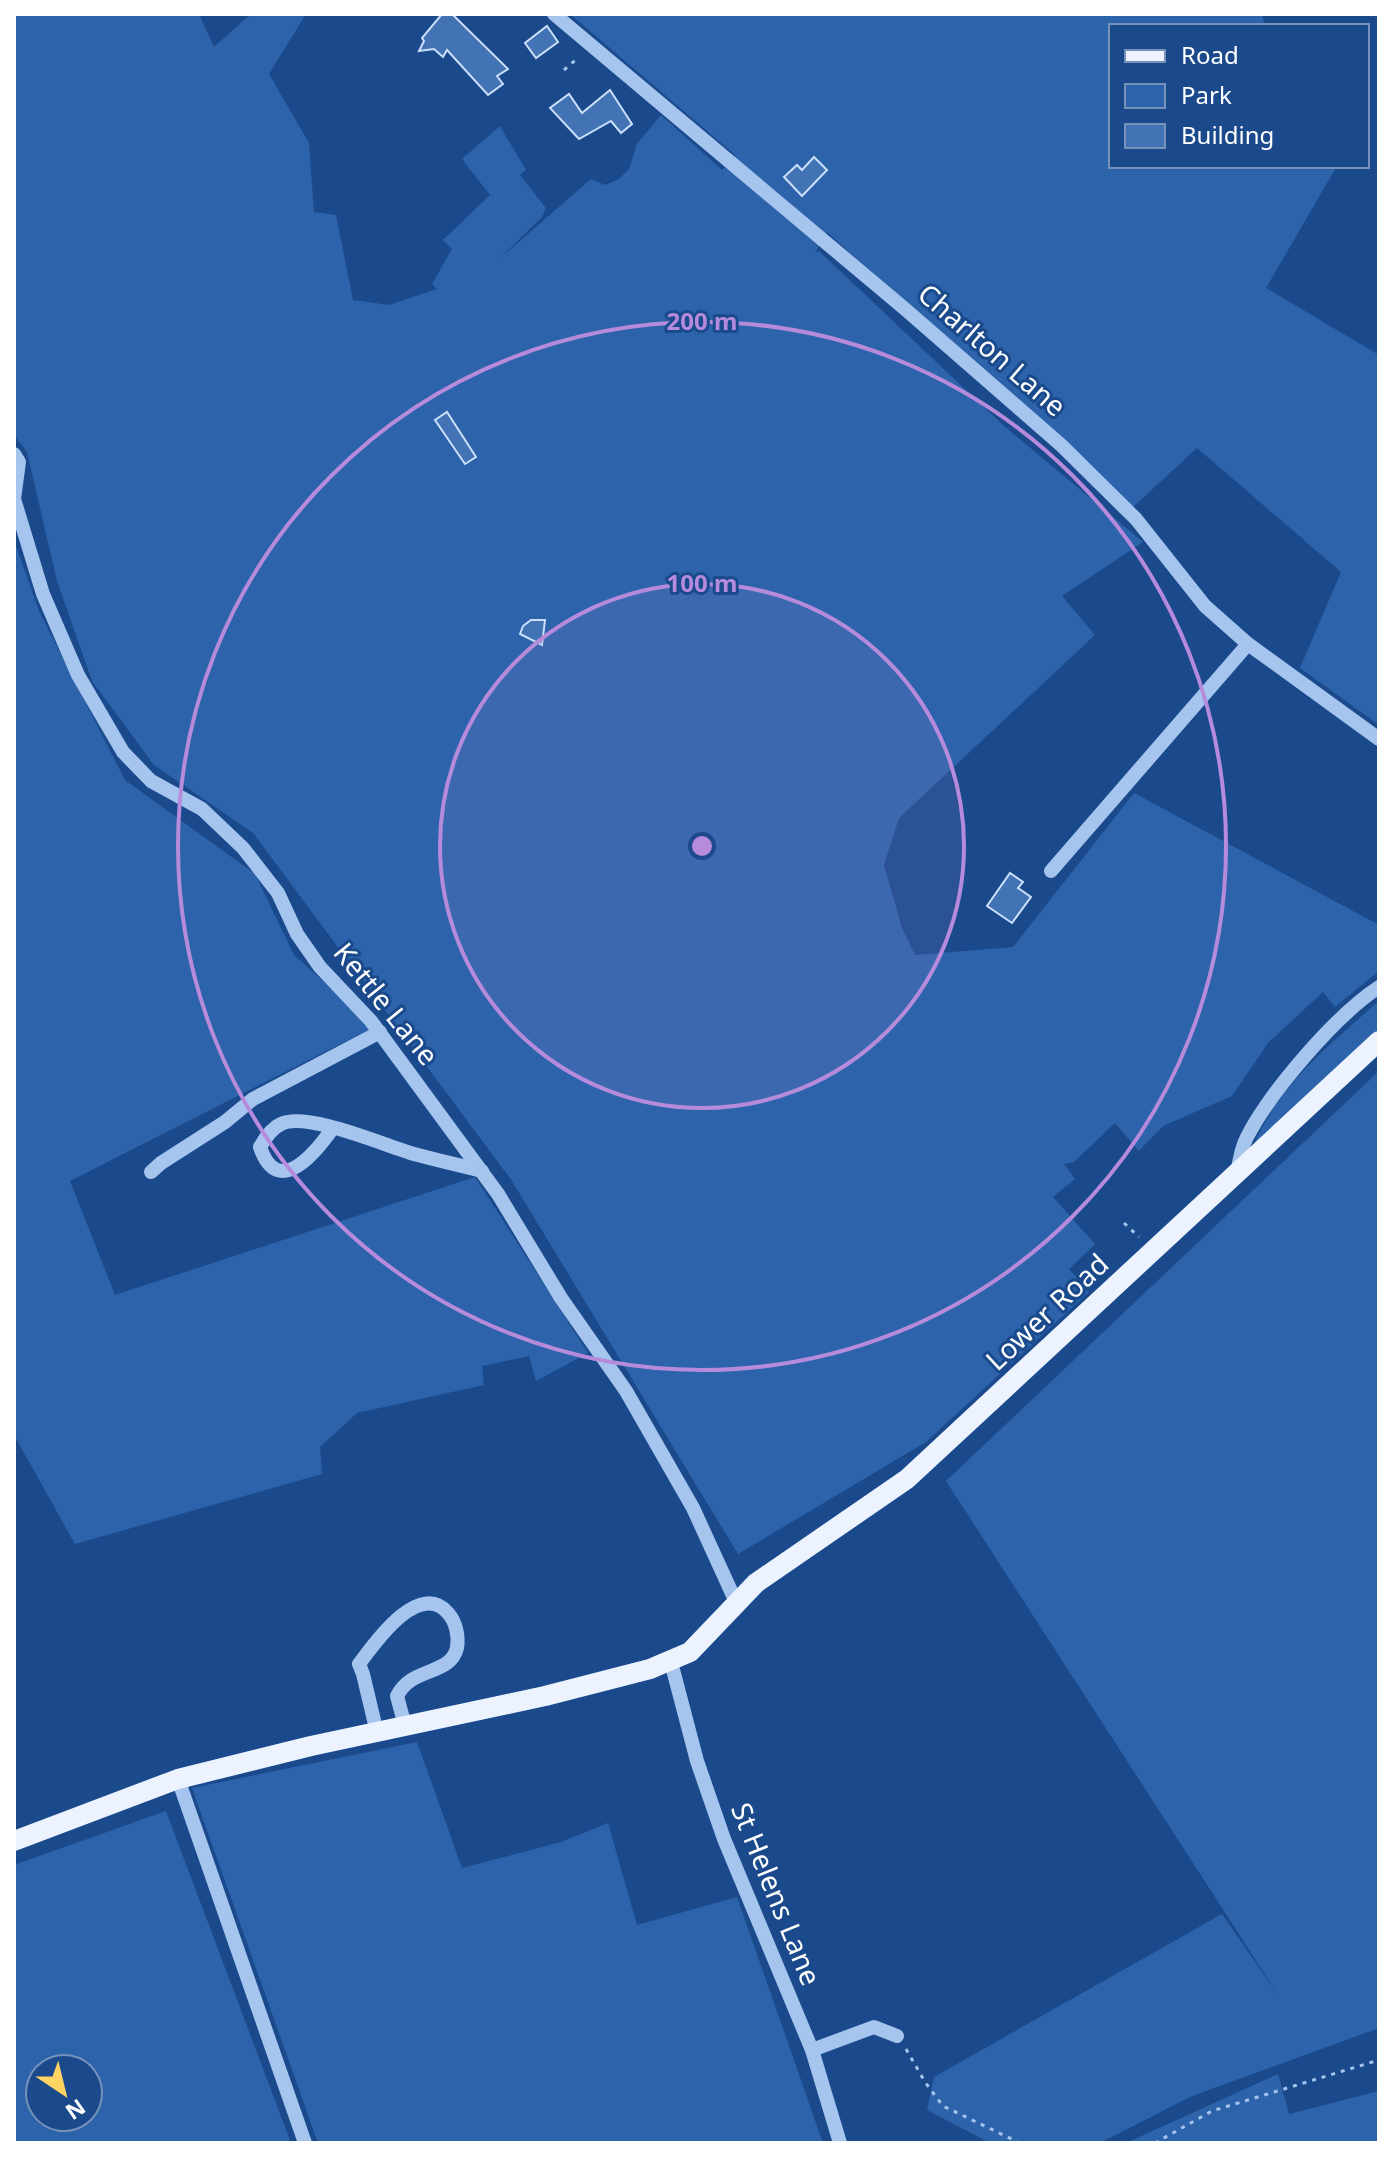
<svg xmlns="http://www.w3.org/2000/svg" width="1393" height="2157" font-family="'Noto Sans',sans-serif">
<style>
.green{fill:#2c63aa;fill-rule:evenodd}
.building{fill:#4273b4;stroke:#cbdffa;stroke-width:2}
.lines{fill:none;stroke-linecap:round;stroke-linejoin:round}
.path{stroke:#a5c5ee;stroke-width:3;stroke-dasharray:4 6;stroke-linecap:butt}
.minor{stroke:#a5c5ee;stroke-width:14}
.major{stroke:#ecf3ff;stroke-width:20}
.ring{fill:none;stroke:#b68bdc;stroke-width:4}
.labels{text-anchor:middle;stroke-width:6;stroke-linejoin:round;paint-order:stroke}
.street-label{font-size:28px;fill:#fff;stroke:#1a4a8c}
.centre{fill:#b68bdc;stroke:#1a4a8c;stroke-width:4}
.ring-label{font-size:24px;text-anchor:middle;font-weight:bold;fill:#b68bdc;stroke:#1a4a8c;stroke-width:6;stroke-linejoin:round;paint-order:stroke}
</style>
<rect width="100%" height="100%" fill="#1a4a8c"/>
<g class="green">
<path d="M14 14H199L214 47 251 14H306L269 74 309 143 314 212 336 215 353 300 389 305 437 289 432 284 452 249 443 240 490 195 462 159 500 126 526 170 520 175 546 208 542 217 499 259 591 179 605 185 619 179 629 169 637 144 661 115 722 170 735 155 570 14H1262L1265 26H1111V166H1337L1266 288 1379 355V725L1300 668 1341 572 1197 448 1132 508 827 232 815 253 819 251 1004 426 1143 542 1062 596 1095 635 899 818 884 865 902 928 915 955 1013 947 1134 793 1379 925V971L1335 1007 1323 992 1268 1043 1232 1096 1163 1126 1139 1151 1115 1123 1074 1162 1064 1164 1075 1179 1053 1197 1095 1244 1069 1269 1089 1292 926 1442 738 1554 512 1181 253 833 154 765 92 681 57 581 27 452 14 435Z"/>
<path d="M14 540 39 611 125 780 255 874 294 955 374 1027 70 1181 115 1295 475 1177 588 1353 536 1381 529 1356 482 1366 484 1385 357 1413 320 1447 322 1474 75 1544 14 1435Z"/>
<path d="M1379 1001V1030L1254 1144C1280 1084 1331 1043 1379 1001Z"/>
<path d="M1379 1071V2028L1192 2096 1100 2143H990L927 2110 934 2077 1222 1914 1279 1996 946 1481Z"/>
<path d="M417 1742 462 1868 561 1842 608 1823 637 1925 737 1897 823 2143H318L192 1788Z"/>
<path d="M166 1811 291 2143H14V1865ZM40 2069H88V2117H40Z"/>
<path d="M1278 2074 1289 2114 1379 2091V2143H1126Z"/>
</g>
<g class="building">
<path d="M442 14H452L508 69 497 76 503 84 488 95 447 50 443 57 434 49 419 51 424 41 422 38Z"/>
<path d="M547 26 558 42 536 58 525 43Z"/>
<path d="M610 90 632 124 621 133 611 121 579 139 550 108 569 94 582 113Z"/>
<path d="M814 157 827 170 802 196 784 177 797 165 802 170Z"/>
<path d="M447 412 476 457 465 464 435 420Z"/>
<path d="M531 620H545L542 645 520 634 523 626Z"/>
<path d="M1010 873 1023 882 1018 888 1031 897 1012 923 987 906Z"/>
</g>
<g class="lines">
<g class="path">
<path d="M564 70 579 57"/>
<path d="M1124 1223 1139 1237"/>
<path d="M906 2049 925 2082 943 2106 1020 2143"/>
<path d="M1155 2143 1212 2111 1379 2060"/>
</g>
<g class="minor">
<path d="M554 14 905 309 1061 445 1136 519 1205 606 1248 644 1379 739"/>
<path d="M14 454 19 462 14 499 43 594 78 675 123 752 151 781 202 809 243 848 278 893 297 934 320 967 371 1021 498 1194 561 1298 626 1391 693 1508 736 1602"/>
<path d="M1051 871 1248 644"/>
<path d="M333 1128C316 1152 278 1200 260 1147 265 1138 272 1128 281 1124 306 1111 386 1146 414 1154 436 1160 459 1165 482 1171"/>
<path d="M151 1172 161 1163 225 1122 253 1099 380 1032"/>
<path d="M1237 1174C1239 1162 1241 1148 1247 1137 1271 1091 1335 1016 1379 987"/>
<path d="M671 1662 697 1761 724 1839 812 2050 840 2143"/>
<path d="M377 1733 363 1674 359 1664C374 1644 419 1579 448 1613 456 1622 459 1636 457 1648 450 1676 412 1666 397 1696L405 1726"/>
<path d="M178 1779 305 2143"/>
<path d="M812 2050 874 2027 897 2036"/>
</g>
<path class="major" d="M14 1841 178 1779 311 1746 545 1696 650 1669 690 1652 756 1583 907 1479 1379 1041"/>
</g>
<circle cx="702" cy="846" r="262" fill="#b68bdc" fill-opacity=".12"/>
<g class="ring">
<circle cx="702" cy="846" r="262"/>
<circle cx="702" cy="846" r="524"/>
</g>
<g class="labels">
<g class="street-label">
<text transform="translate(992 350) rotate(41)" y="10">Charlton Lane</text>
<text transform="translate(386 1004) rotate(51)" y="10">Kettle Lane</text>
<text transform="translate(1047 1312) rotate(-43)" y="10">Lower Road</text>
<text transform="translate(776 1894) rotate(68)" y="10">St Helens Lane</text>
</g>
</g>
<circle cx="702" cy="846" r="12" class="centre"/>
<g class="ring-label">
<text x="702" y="330">200 m</text>
<text x="702" y="592">100 m</text>
</g>
<rect width="1393" height="2157" fill="none" stroke="#ffffff" stroke-width="32"/>
<rect x="1109" y="24" width="260" height="144" fill="#1a4a8c" stroke="#7692ba" stroke-width="2"/>
<rect x="1125" y="50" width="40" height="12" fill="#ecf3ff" stroke="#7692ba" stroke-width="2"/>
<text x="1181" y="64" font-size="24" fill="#ffffff">Road</text>
<rect x="1125" y="84" width="40" height="24" fill="#2c63aa" stroke="#7692ba" stroke-width="2"/>
<text x="1181" y="104" font-size="24" fill="#ffffff">Park</text>
<rect x="1125" y="124" width="40" height="24" fill="#4273b4" stroke="#7692ba" stroke-width="2"/>
<text x="1181" y="144" font-size="24" fill="#ffffff">Building</text>
<g transform="translate(64 2093) rotate(145)"><circle r="38" fill="#1a4a8c" stroke="#7692ba" stroke-width="2"/>
<path d="M0-6L14 30L0 20L-14 30Z" fill="#ffd462"/>
<text y="-12" font-size="22" font-weight="bold" text-anchor="middle" fill="#ffffff">N</text>
</g>
</svg>
